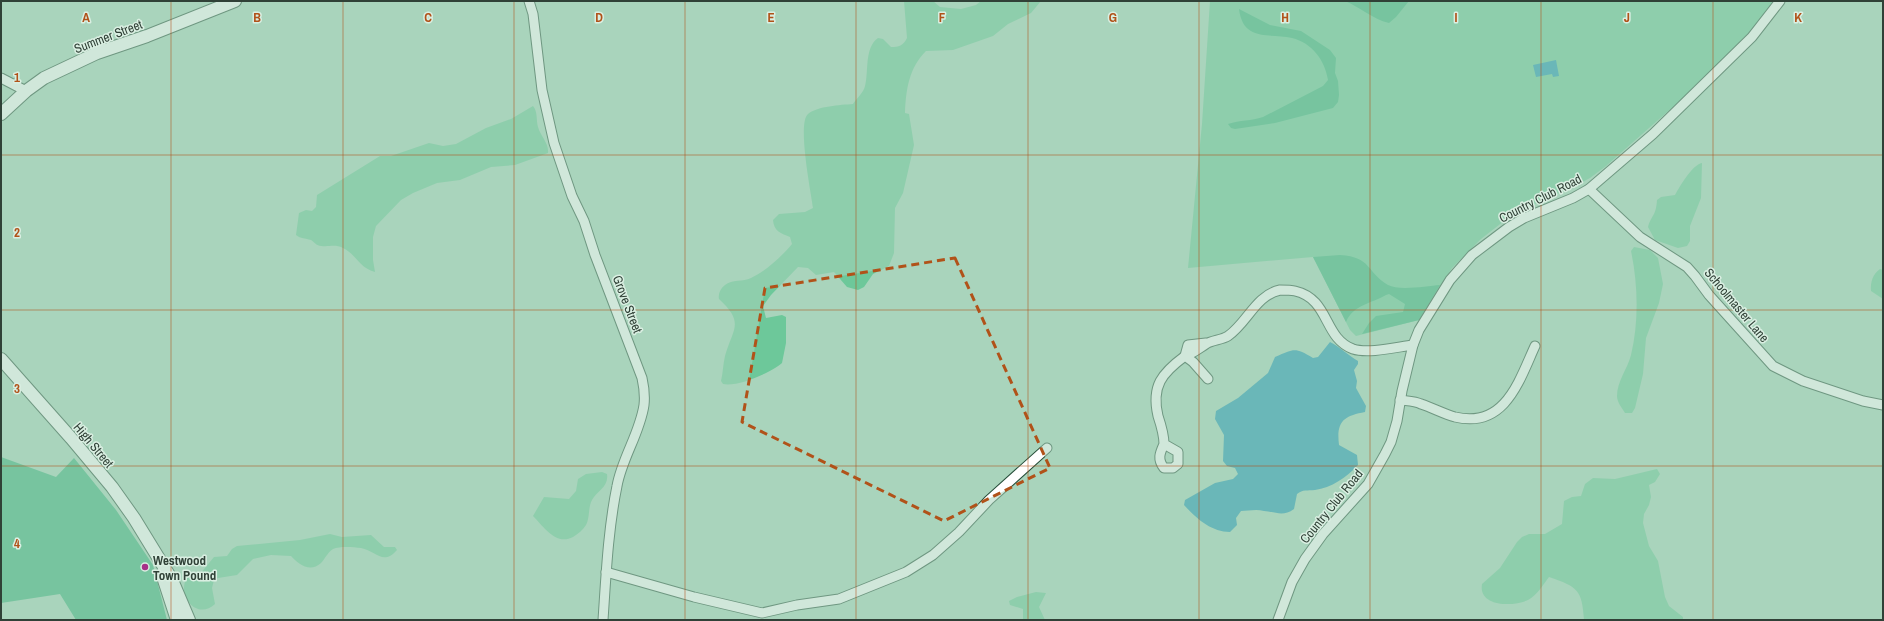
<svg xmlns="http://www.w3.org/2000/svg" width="1884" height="621" font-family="'Archivo Narrow',sans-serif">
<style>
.green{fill:#6dc89a}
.forest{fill:#3ab27d}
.water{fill:#1e95b3}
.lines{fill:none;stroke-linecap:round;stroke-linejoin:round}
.minor-casing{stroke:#284f3b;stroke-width:11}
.major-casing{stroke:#284f3b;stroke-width:14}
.minor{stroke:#fff;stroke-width:9}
.major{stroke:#fff;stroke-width:12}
.marked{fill:none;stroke:#b15219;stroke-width:3;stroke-dasharray:8 5;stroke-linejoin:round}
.grid{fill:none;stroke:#b15219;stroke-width:1;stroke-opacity:0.55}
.poi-dot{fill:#a73188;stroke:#daefe2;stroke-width:1.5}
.labels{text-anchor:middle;stroke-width:3;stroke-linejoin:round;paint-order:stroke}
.street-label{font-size:13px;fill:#304137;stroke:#daefe2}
.poi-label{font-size:13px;font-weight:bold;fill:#304137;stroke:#daefe2;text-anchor:start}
.grid-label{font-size:13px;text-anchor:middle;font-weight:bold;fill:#b15219;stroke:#daefe2;stroke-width:3;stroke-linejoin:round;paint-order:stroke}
</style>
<rect width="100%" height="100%" fill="#a9d4bc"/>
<g class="green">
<path d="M904 1H933L940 7 961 9 976 5 981 1H1041L1031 13 1008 24 993 36 953 50 926 51C909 68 906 89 905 113L909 114 914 145 903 193 895 208 894 253 889 266 873 274 864 287 858 290 847 287 834 272 816 275 808 268 798 267 771 295 763 306 766 318 782 315 786 317V343L782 363C770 373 738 387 723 384L721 381C723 373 723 364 725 356 733 328 745 323 719 299 718 294 720 289 725 285 732 279 743 282 751 278 766 271 782 256 792 244L790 237C780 233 774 231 773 220L779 214 805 212 813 208C811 192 797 123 808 114 818 106 840 105 853 104 856 99 864 92 865 86 869 72 864 48 878 38L883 39 891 47C899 47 903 46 907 38Z"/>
<path d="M1210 1H1775L1743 42 1700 83 1606 166 1590 178 1573 187 1513 214 1481 239 1452 268 1419 320 1356 336 1350 330 1313 257 1188 268 1202 124Z"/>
<path d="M533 106C538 112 536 120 538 127 541 137 549 143 548 153L515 165 491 167 460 180 437 183 413 193 401 200 376 226 373 237V260L375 272C358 267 357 255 343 248 335 244 330 247 321 246 317 246 314 242 311 240 305 238 301 239 296 235L299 213 306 210 312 211 316 207 317 195 380 156H391L429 143 443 146 456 144 486 128 511 119Z"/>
<path d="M1702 163 1701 198 1690 226V241L1687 246 1678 248 1655 240 1648 227C1652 214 1656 216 1657 200L1661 197 1675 195C1680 186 1692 165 1702 163Z"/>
<path d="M1634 247 1650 250 1658 258 1663 284 1659 303 1646 338 1643 374 1635 408 1632 413H1625C1622 408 1617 402 1617 396 1617 381 1627 370 1631 355 1639 322 1638 284 1631 251Z"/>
<path d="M1880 269 1883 270V299L1871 291C1870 282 1873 274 1880 269Z"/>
<path d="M1657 469 1660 474 1655 482 1649 485 1651 497 1649 505 1644 514 1643 523 1649 546 1658 561 1665 597 1669 606 1683 617V620H1584C1582 590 1578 587 1549 577 1543 585 1537 595 1528 600 1514 607 1478 607 1482 584L1500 568 1517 542 1522 537 1529 534H1545L1562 524 1564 501 1572 497 1581 496 1585 484 1593 478 1615 479Z"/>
<path d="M602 472 607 474C609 487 597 491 592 500 588 507 590 518 586 525 583 530 578 534 573 537 556 546 544 527 533 516L544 497 569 499 576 491 578 479 586 474Z"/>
<path d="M330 534 342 537 371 535 384 547H395L397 550C383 566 376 551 361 548 353 547 340 546 333 549 327 553 325 559 321 563 310 573 298 564 291 556L271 555 253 559 237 575 218 578 214 580 212 588 215 604C197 621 176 595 187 578L200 574 214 557 227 556 232 549 237 546 300 540Z"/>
<path d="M1036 592 1046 593 1039 607 1045 620H1023V609L1010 605 1009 601 1017 597Z"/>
</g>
<g class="forest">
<path d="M1345 1H1409L1396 17 1389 23C1372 19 1360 7 1345 1Z"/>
<path d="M1239 9 1270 25 1301 31 1330 50 1336 58 1335 73 1338 81 1339 95 1338 102 1333 108 1275 123 1235 129 1231 128 1228 124C1240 120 1251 121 1263 117L1323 86 1328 80C1325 60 1312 43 1292 38 1269 33 1243 42 1239 9Z"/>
<path d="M1340 255C1372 257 1366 272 1388 285 1399 291 1427 286 1440 285L1419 320 1362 334 1369 323 1376 316 1403 312 1405 304 1389 294 1386 295C1371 304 1354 304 1346 322L1313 257Z"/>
<path d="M1 457 56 477 74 458 116 510 153 565 167 620H76L60 594 1 603Z"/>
</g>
<g class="water">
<path d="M1556 60 1559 76 1553 77 1552 74 1536 77 1533 65Z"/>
<path d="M1330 342C1340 347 1348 355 1358 361V364L1354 370 1357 381 1356 388 1366 406 1365 412C1344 416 1336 421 1339 445L1357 455 1358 465C1347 477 1331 488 1315 490 1307 491 1303 489 1297 494L1294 509C1283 517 1276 512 1264 511 1256 509 1248 511 1241 511L1236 518 1237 525 1230 532C1211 532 1196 518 1184 505L1185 500 1215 483 1233 479 1238 474 1235 468 1227 466 1223 461 1224 435 1215 419 1216 411 1238 398 1268 373 1275 357C1295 349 1294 347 1313 358L1318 357Z"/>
</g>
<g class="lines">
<g class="minor-casing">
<g id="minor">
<path d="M529 1 533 14 542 90 554 143 572 196 584 221 595 255 642 378C644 387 645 396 644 405 640 433 622 458 617 486 608 530 606 576 603 620"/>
<path d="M1 78 26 91"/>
<path d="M1589 189 1640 237 1687 267 1695 276 1709 295 1773 366 1803 381 1863 401 1883 405"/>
<path d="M1206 343 1188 345 1185 356C1194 353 1198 349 1206 344 1212 340 1222 340 1228 336 1247 323 1256 295 1280 290 1285 290 1291 290 1295 291 1330 299 1323 338 1353 349 1368 354 1397 347 1413 345"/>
<path d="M1400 400C1407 401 1415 401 1421 404 1433 408 1444 414 1455 417 1505 429 1519 381 1535 346"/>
<path d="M1164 444C1160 453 1157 459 1164 468H1173L1178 464V452L1164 444C1164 435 1161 425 1158 416 1151 386 1162 373 1185 356L1193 362 1208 379"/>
<path d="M606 572 694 597 762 613 797 605 839 599 906 572 933 555 959 532 989 500 1047 448"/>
<path d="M1278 620 1292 582 1305 559 1323 534 1368 484 1385 454 1391 442 1397 421 1402 391 1413 345 1419 330 1450 280 1472 255 1509 227 1524 218 1573 198 1589 189 1653 134 1752 37 1780 1"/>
</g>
</g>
<g class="major-casing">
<g id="major">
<path d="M1 114 26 91 44 78 97 53 147 36 235 1"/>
<path d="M1 359 71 438 112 487 134 518 172 580 189 620"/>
<path d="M162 574 177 620"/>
</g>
</g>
<use href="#minor" class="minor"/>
<use href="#major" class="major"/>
</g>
<path d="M0 0H1884V621H0ZM955 258 1050 468 944 521 742 422 765 288Z" fill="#a9d4bc" fill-opacity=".55" fill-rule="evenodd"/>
<path class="marked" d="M955 258 1050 468 944 521 742 422 765 288Z"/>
<path class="grid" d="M171 1V620M343 1V620M514 1V620M685 1V620M856 1V620M1028 1V620M1199 1V620M1370 1V620M1541 1V620M1713 1V620M1 155H1883M1 310H1883M1 466H1883"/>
<circle class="poi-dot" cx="145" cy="567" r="4"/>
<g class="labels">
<g class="street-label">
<text transform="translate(108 36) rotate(-21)" y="5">Summer Street</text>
<text transform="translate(1540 198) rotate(-27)" y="5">Country Club Road</text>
<text transform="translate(628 304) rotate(69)" y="5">Grove Street</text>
<text transform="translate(1737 305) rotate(50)" y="5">Schoolmaster Lane</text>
<text transform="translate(94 445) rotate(50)" y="5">High Street</text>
<text transform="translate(1331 506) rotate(-51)" y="5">Country Club Road</text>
</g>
<g class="poi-label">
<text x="153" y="565">Westwood<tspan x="153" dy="15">Town Pound</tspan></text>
</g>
</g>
<g class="grid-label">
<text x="86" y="22">A</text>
<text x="257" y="22">B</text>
<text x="428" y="22">C</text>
<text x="599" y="22">D</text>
<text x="771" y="22">E</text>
<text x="942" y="22">F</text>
<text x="1113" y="22">G</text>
<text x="1285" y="22">H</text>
<text x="1456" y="22">I</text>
<text x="1627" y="22">J</text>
<text x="1798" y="22">K</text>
<text x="17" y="82">1</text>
<text x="17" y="237">2</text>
<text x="17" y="393">3</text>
<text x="17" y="548">4</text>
</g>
<rect width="1884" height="621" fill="none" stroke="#304137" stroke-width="4"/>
</svg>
